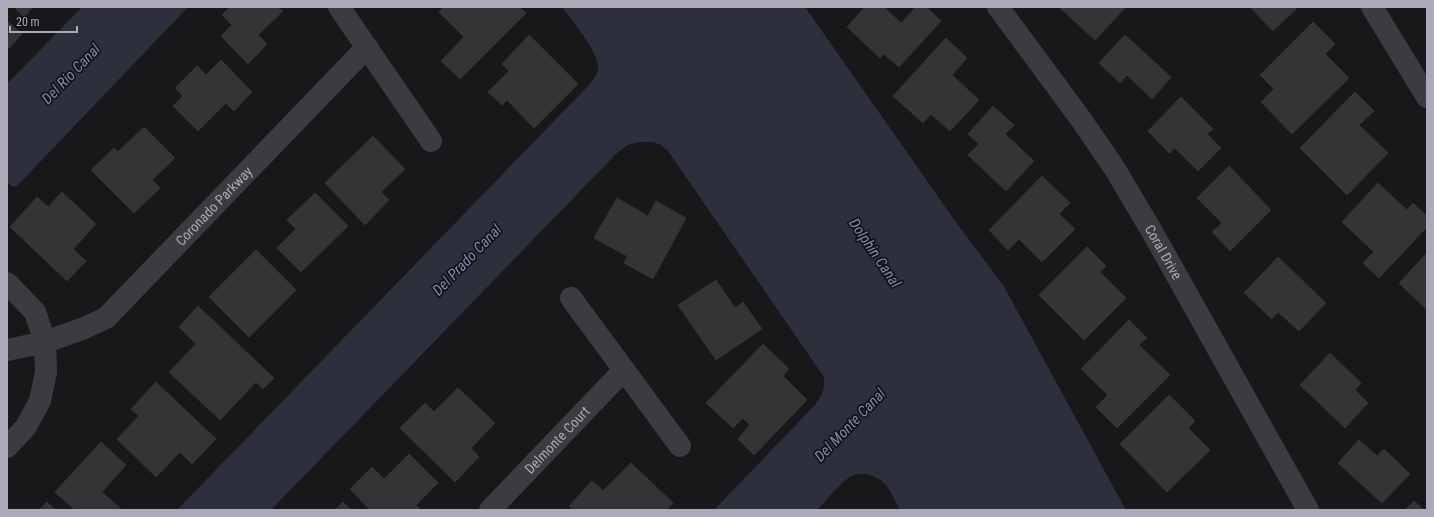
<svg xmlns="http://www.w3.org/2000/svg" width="1434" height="517" font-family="'Roboto Condensed',sans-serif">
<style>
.water{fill:#2e2f3d}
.building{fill:#343336;stroke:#333235}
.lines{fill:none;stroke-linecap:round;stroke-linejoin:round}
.minor{stroke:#3c3b40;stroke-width:22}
.tertiary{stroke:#3c3b40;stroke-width:22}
.labels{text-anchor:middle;stroke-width:3.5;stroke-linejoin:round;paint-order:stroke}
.street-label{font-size:14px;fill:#acaab9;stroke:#131315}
.water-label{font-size:15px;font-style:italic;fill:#8286b3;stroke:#131315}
</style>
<rect width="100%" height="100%" fill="#18181a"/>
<g class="water">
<path d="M82 7H188L16 187 11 186 7 182V84Z"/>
<path d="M562 7H805L958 225 1003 285 1126 510H900C896 503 893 495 888 488 881 477 863 469 850 477 838 485 828 499 817 510H714L814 406C822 396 825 389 824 377L668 151 661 145 653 142H639L628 145 617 153 271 510H177L589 85C593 81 597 75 598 69 601 55 571 19 562 7Z"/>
</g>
<g class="building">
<path d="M14 7H33L24 17Z"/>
<path d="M230 7H278L283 11 258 35 267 44 248 64 221 36 232 25 222 15Z"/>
<path d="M444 7H519L526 13 460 79 441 61 464 37 439 12Z"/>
<path d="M865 7H884L901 23 916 7H926L941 21 899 67 884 54 880 58 847 27Z"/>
<path d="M1059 7H1126L1095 40Z"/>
<path d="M1250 7H1298L1273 31Z"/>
<path d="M7 21 22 34 7 50Z"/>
<path d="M1313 22 1335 44 1325 54 1349 78 1292 134 1261 102 1274 89 1260 75Z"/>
<path d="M529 35 578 84 534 128 507 100 502 105 488 92 509 71 502 64Z"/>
<path d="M1125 35 1171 77 1152 99 1127 75 1120 83 1099 63Z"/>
<path d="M946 38 967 58 952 75 979 100 950 131 931 114 923 123 893 96Z"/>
<path d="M221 60 252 92 234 111 226 103 198 131 173 106 183 96 175 88 197 66 206 75Z"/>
<path d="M1355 92 1374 111 1359 125 1388 153 1347 195 1300 148Z"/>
<path d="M1181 97 1213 129 1207 134 1221 148 1198 171 1175 148 1169 153 1148 131Z"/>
<path d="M993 106 1014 125 1005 134 1034 161 1006 191 968 155 979 144 968 134Z"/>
<path d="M144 127 175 158 152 180 160 188 134 213 91 170 114 148 118 152Z"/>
<path d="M373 136 405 169 381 192 389 200 365 225 325 183Z"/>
<path d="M1229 166 1271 210 1230 251 1212 232 1222 223 1197 198Z"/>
<path d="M1042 176 1070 203 1059 214 1075 229 1042 262 1019 239 1008 250 989 230Z"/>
<path d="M1378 183 1407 210 1413 203 1427 216V227L1379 278 1363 263 1374 252 1342 222Z"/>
<path d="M62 192 96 224 73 249 86 261 67 281 10 227 37 197 48 207Z"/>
<path d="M315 193 348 226 301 272 277 248 296 229 287 220Z"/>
<path d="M617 198 648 216 656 201 686 218 653 279 624 263 627 256 594 238Z"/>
<path d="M1087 247 1106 266 1100 272 1126 298 1084 340 1039 295Z"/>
<path d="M256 250 296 290 249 337 209 297Z"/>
<path d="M1426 254 1427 256V310L1399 283Z"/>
<path d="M1278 257 1326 303 1299 331 1278 312 1272 319 1244 293Z"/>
<path d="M716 280 735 308 743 302 762 329 716 360 678 305Z"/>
<path d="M198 306 274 378 263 389 256 382 220 420 169 372 196 344 179 327Z"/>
<path d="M1129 320 1147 338 1139 345 1170 375 1117 428 1096 407 1108 395 1081 369Z"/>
<path d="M763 344 789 369 783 376 807 400 754 455 738 439 750 425 743 418 733 428 706 403Z"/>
<path d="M1330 353 1361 383 1355 390 1368 403 1345 428 1300 385Z"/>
<path d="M156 382 216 439 192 464 180 452 156 477 117 439 139 416 131 409Z"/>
<path d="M458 388 495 423 471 448 479 457 455 482 400 428 425 403 434 412Z"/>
<path d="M1169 395 1195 421 1188 428 1210 450 1167 492 1120 444Z"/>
<path d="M1359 440 1377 456 1384 449 1410 474 1382 503 1338 463Z"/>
<path d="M101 442 126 465 102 492 121 509 75 510 55 492Z"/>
<path d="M409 454 438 483 416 505 421 510H370L350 489 372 467 384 479Z"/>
<path d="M631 463 673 503 667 510H573L569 506 592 481 603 491Z"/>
<path d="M1414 501 1424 510H1405Z"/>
<path d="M47 502 56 510H39Z"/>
<path d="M343 502 351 510H335Z"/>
</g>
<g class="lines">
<g class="minor">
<path d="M339 7 431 141"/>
<path id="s1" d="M998 7 1080 118 1115 169 1154 235 1308 510"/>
<path d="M1372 7 1427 97"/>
<path d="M571 298 680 446"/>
<path id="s2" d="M7 350 45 342 82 329 106 318 367 47"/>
<path id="s3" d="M490 510 624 370"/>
</g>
<path class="tertiary" d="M7 283 35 312 45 342 46 372 40 401 25 428 7 447"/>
</g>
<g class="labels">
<g class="street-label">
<text dy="5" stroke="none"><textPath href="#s2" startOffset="260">Coronado Parkway</textPath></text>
<text dy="5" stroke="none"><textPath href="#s1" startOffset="296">Coral Drive</textPath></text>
<text dy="5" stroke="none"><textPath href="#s3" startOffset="97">Delmonte Court</textPath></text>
</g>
<g class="water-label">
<text transform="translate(71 74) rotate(-46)" y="5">Del Rio Canal</text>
<text transform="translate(875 253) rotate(56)" y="5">Dolphin Canal</text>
<text transform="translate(467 260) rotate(-46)" y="5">Del Prado Canal</text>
<text transform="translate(850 425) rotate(-46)" y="5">Del Monte Canal</text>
</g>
</g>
<rect width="1434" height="517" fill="none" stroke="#acaab9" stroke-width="16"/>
<path d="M10 26v6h67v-6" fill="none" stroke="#acaab9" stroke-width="2"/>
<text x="16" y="26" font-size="12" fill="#acaab9" stroke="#131315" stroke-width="3" paint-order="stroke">20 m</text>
</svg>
